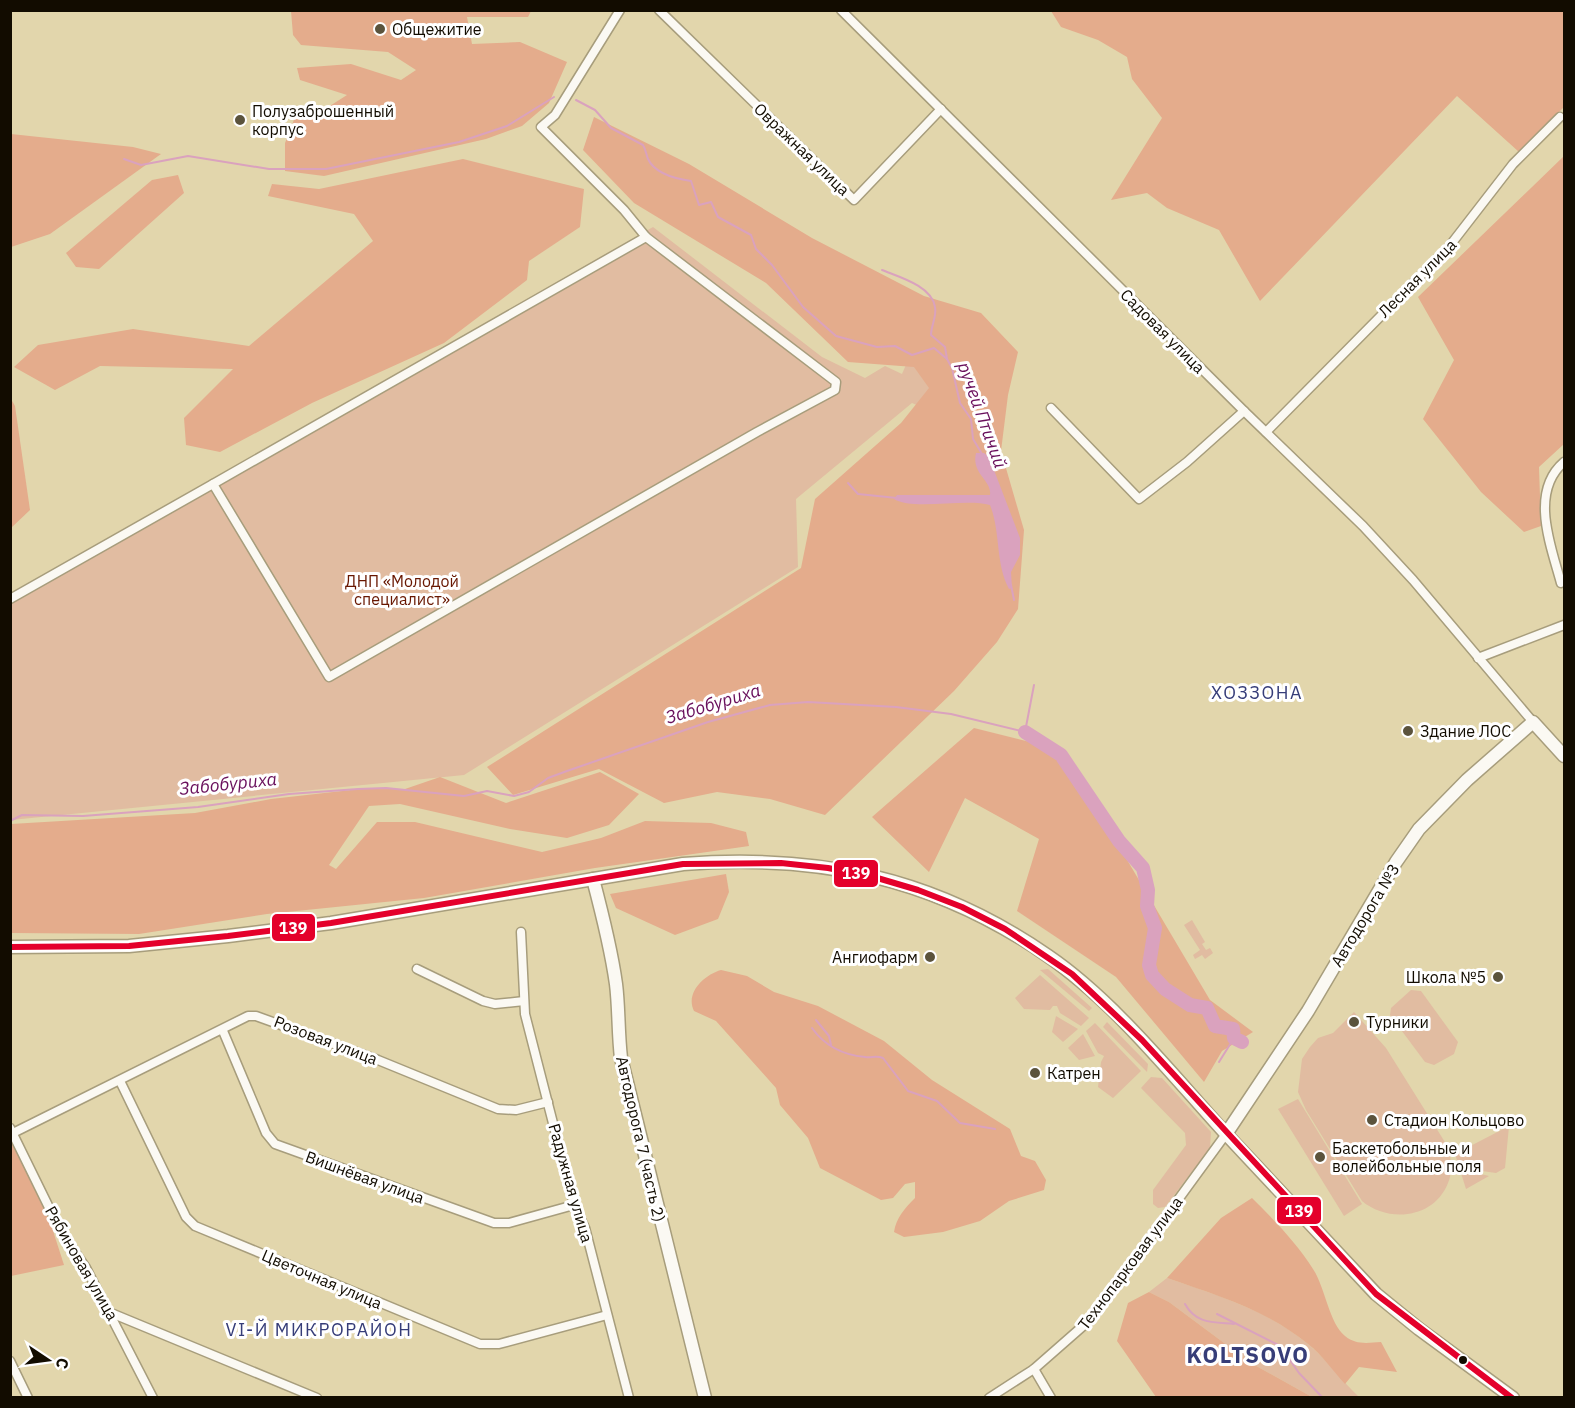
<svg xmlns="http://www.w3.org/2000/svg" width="1575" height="1408" font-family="'IBM Plex Sans',sans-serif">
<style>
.green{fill:#e1bca1}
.forest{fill:#e4ac8c}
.water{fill:#daa2be}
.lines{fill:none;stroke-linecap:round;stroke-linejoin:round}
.stream{stroke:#daa2be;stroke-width:2}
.river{stroke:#daa2be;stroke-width:14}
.street-casing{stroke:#a79d7c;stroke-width:11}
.secondary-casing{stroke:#a79d7c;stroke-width:15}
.street{stroke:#fbf9f3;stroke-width:8}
.secondary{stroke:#fbf9f3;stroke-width:12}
.bus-1-casing{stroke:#fff;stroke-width:10}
.bus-1{stroke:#e4002b;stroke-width:6}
.poi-dot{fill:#5b533c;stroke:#fff;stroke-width:2}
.bus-dot{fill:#120c00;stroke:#fff;stroke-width:2}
.labels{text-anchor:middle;stroke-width:6;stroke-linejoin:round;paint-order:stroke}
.poi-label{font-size:16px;fill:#120c00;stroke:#fff;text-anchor:start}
.street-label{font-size:16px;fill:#120c00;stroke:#fff}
.park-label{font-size:16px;fill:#681701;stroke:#fff}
.water-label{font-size:18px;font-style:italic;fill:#69105c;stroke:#fff}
.neighbourhood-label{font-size:18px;letter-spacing:1.5px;fill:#363d78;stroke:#fff}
.district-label{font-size:22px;font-weight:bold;letter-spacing:1.5px;fill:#363d78;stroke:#fff}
.line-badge{stroke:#fff;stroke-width:2}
.badge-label{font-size:16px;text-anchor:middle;font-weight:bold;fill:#fff}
</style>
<rect width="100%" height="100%" fill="#e2d6ac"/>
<g class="green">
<path d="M653 227 822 357 865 378 885 366 902 374 908 360 941 376 924 408 912 403 796 499 798 567 464 775 11 820 10 595Z"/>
<path d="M1192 920 1205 942 1202 944 1206 950 1210 948 1213 953 1205 959 1202 955 1195 959 1193 955 1200 950 1184 925Z"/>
<path d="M1048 969 1092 1008 1089 1011 1040 970Z"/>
<path d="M1040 975 1089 1018 1081 1026 1060 1013 1057 1006H1053L1050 1010 1024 1009 1015 998Z"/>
<path d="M1411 990 1421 991 1458 1042 1454 1054 1434 1065 1425 1062 1390 1015 1391 1008Z"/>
<path d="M1354 1012 1386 1048 1448 1147C1451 1159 1453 1171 1448 1183 1434 1219 1388 1223 1362 1201L1306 1110 1298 1092 1302 1059 1310 1047 1318 1038 1333 1033Z"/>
<path d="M1056 1016 1078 1029 1063 1042 1052 1032Z"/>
<path d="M1107 1022 1148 1064 1147 1072 1103 1027Z"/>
<path d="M1095 1023 1141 1071 1113 1098 1098 1087 1101 1062 1104 1056 1098 1053 1086 1031Z"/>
<path d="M1083 1034 1095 1056 1079 1060 1068 1048Z"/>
<path d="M1151 1077 1162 1078 1211 1132 1210 1148 1165 1207 1158 1208 1153 1204V1190L1186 1145 1185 1133 1141 1088Z"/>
<path d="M1298 1099 1362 1204 1344 1216 1278 1109Z"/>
<path d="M1509 1126 1505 1168 1496 1173 1468 1169V1171L1489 1176 1466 1189 1455 1154Z"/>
<path d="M1167 1278C1216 1295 1268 1310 1308 1344 1327 1360 1342 1381 1359 1397H1312L1251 1363 1169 1302 1149 1292Z"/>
</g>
<g class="forest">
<path d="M291 11H531L528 17H467L472 44 520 42 567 62 549 103 522 126 486 139 324 176 285 171V143L295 117 325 109 347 95 300 80 297 68 351 64 401 80 416 70 388 52 301 45 293 35Z"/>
<path d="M1051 11H1564V107L1519 152 1457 96 1260 301 1219 230 1167 208 1147 193 1111 200 1162 118 1132 79 1127 57 1098 40 1061 27Z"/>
<path d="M594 117 689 164 812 238 924 296 981 313 1018 352 1008 395 1001 451 1024 530 1018 609 997 642 954 691 825 815 770 799 717 792 664 803 599 769 513 795 487 767 801 568 815 499 901 423 929 388 914 367 848 362 766 283 634 203 583 150Z"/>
<path d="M11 134 133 147 161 154 50 234 11 247Z"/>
<path d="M1564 156V444L1539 467 1541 526 1524 532 1481 492 1423 419 1454 360 1418 297Z"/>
<path d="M463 159 584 189 580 227 529 261 527 280 444 343 312 403 220 452 186 445 184 418 233 369 100 366 55 390 14 367 38 345 133 329 249 346 373 241 354 214 268 196 272 184 319 189Z"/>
<path d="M178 175 184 193 99 269 76 267 66 253 152 180Z"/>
<path d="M11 399 15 406 30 510 11 528Z"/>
<path d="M974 728 1062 750 1210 1000 1253 1032 1222 1051 1204 1082 1116 977 1017 911 1039 839 965 798 929 872 872 817Z"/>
<path d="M600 772 639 794 609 825 567 838 510 829 400 804 369 806 329 865 336 869 377 822H415L542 852 601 838 645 821 711 823 746 832 749 846 595 868 424 898 267 914 139 934 11 933V824L195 813 271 799 360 789H405L440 777 506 803Z"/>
<path d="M726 874 729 892 718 919 675 935 616 908 610 894Z"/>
<path d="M721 970 747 976 774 992 818 1006 884 1041 932 1080 1010 1129 1021 1156 1035 1161 1046 1180 1044 1190 1009 1201 980 1221 943 1232 904 1237 894 1232C896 1218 905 1208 915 1198V1182L905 1184 893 1198 881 1200 820 1168 808 1138 780 1105 776 1088 716 1021 694 1011C685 993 704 975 721 970Z"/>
<path d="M10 1137 38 1184 64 1265 11 1276Z"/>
<path d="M1252 1198C1274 1220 1296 1242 1313 1269 1325 1287 1329 1323 1345 1336 1356 1345 1367 1343 1381 1342L1397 1372 1359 1367 1345 1384C1333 1371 1322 1355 1308 1344 1267 1310 1216 1295 1167 1278L1221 1218Z"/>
<path d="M1149 1292 1169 1302 1251 1363 1312 1397H1156L1117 1341 1128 1303Z"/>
</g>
<path class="water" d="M976 453H984L989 457 1020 538V555L1011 572 1012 588 1009 589C995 562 1001 533 990 505 965 498 913 511 894 499L897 495H990C992 480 971 474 976 453Z"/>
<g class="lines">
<g class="stream">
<path d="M576 100 595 110 611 128 643 145C646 150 646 154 648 159 655 174 677 179 691 181L699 205 711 202 718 217 751 235 756 249 772 265 803 307 836 336 877 347 895 346 912 355 934 348 947 359 952 368 960 403 971 419 973 439 982 454"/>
<path d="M124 159 141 165 188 156 269 169H326L459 142 507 126 554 97"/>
<path d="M882 270C899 277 932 286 935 307 937 316 931 326 931 335L945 347 947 359"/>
<path d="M848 483 858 494 897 498"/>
<path d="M1011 585 1014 600"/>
<path d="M10 821 22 815 83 816 198 807 289 794 358 789 386 788 464 796 487 791 514 796 529 792 548 778 567 771 708 722 770 705 808 702 896 707 951 714 1025 732 1034 685"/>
<path d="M816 1020 829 1036 831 1045"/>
<path d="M812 1028C824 1045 843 1055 865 1057 872 1058 876 1055 883 1058L908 1091 937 1101 960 1123 995 1129"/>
<path d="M1219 1062 1234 1038"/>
<path d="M1185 1304C1196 1324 1213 1322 1234 1324"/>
<path d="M1217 1314 1280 1346 1299 1373 1323 1398"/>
</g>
<path class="river" d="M1025 732 1061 755 1119 841 1143 868 1148 890 1147 906 1155 928 1149 965 1152 975 1165 989 1190 1005 1207 1008 1215 1026 1233 1029 1234 1038 1242 1042"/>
<g class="street-casing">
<g id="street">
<path d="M659 10 854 200 941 109"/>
<path d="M841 10 1244 411 1363 526 1413 580 1533 722"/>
<path d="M1051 408 1139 499 1187 462 1244 411"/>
<path d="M1266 432 1448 248 1513 164 1560 117"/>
<path d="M213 484 646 237"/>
<path d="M1561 583C1551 546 1529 492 1564 462"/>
<path d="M10 599 213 484 329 677 757 432 835 390 836 382 646 237 624 210 541 127 555 115 620 10"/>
<path d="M1478 658 1564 625"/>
<path d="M521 932 525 1014 574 1205 585 1228 629 1398"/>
<path d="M417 969 483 1001 495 1004 524 1001"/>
<path d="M223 1031 266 1133 275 1144 494 1223H509L574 1205"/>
<path d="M120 1081 186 1217 195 1226 480 1344H499L607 1315"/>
<path d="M10 1128 61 1232 86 1268 153 1398"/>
<path d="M13 1133 248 1016H256L378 1060 498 1109 516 1110 548 1102"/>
<path d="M111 1313 317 1398"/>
<path d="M10 1361 28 1398"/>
<path d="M1034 1369 1051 1398"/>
<path d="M989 1398 1034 1369 1091 1319 1226 1134"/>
</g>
</g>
<g class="secondary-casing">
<g id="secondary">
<path d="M593 879C602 913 611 948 616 984 619 1008 618 1033 621 1058L705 1398"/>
<path d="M10 947 129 946 228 936 331 923 683 864C819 854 934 877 1048 956 1114 1001 1173 1076 1227 1135 1276 1188 1326 1241 1376 1294L1419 1329 1513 1398"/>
<path d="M1226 1134 1308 1011 1396 862 1419 829 1467 780 1533 722 1564 756"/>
</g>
</g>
<use href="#street" class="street"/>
<use href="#secondary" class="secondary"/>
<g class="bus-1-casing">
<path id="bus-1" d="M10 947 129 946 228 936 331 923 683 864 781 863 828 868 874 877 918 890 962 907 1005 929 1072 974 1142 1040 1376 1294 1512 1398"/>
</g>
<use href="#bus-1" class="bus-1"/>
</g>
<g class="poi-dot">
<circle cx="380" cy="29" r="6"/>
<circle cx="240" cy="120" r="6"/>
<circle cx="1408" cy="731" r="6"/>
<circle cx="930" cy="957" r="6"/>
<circle cx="1498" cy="977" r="6"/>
<circle cx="1354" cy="1022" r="6"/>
<circle cx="1035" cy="1073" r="6"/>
<circle cx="1372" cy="1120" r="6"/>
<circle cx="1320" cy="1157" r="6"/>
</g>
<circle class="bus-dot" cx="1463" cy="1360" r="5"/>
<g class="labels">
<g class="poi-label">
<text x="392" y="35">Общежитие</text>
<text x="252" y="117">Полузаброшенный<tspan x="252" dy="18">корпус</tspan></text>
<text x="1420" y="737">Здание ЛОС</text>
<text x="918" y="963" text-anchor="end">Ангиофарм</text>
<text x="1486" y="983" text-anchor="end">Школа №5</text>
<text x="1366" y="1028">Турники</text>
<text x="1047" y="1079">Катрен</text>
<text x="1384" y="1126">Стадион Кольцово</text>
<text x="1332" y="1154">Баскетобольные и<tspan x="1332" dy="18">волейбольные поля</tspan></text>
</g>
<g class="street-label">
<text transform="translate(802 149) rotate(44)" y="6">Овражная улица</text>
<text transform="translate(1417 278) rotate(-45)" y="6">Лесная улица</text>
<text transform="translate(1163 331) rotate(45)" y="6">Садовая улица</text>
<text transform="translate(1365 915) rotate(-59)" y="6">Автодорога №3</text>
<text transform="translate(326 1040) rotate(21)" y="6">Розовая улица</text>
<text transform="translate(641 1139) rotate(77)" y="6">Автодорога 7 (часть 2)</text>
<text transform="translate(365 1177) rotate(20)" y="6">Вишнёвая улица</text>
<text transform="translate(571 1183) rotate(74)" y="6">Радужная улица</text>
<text transform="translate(82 1263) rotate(60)" y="6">Рябиновая улица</text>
<text transform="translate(1130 1263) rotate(-53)" y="6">Технопарковая улица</text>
<text transform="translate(322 1279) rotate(23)" y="6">Цветочная улица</text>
</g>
<g class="park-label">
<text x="402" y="587">ДНП «Молодой<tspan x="402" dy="18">специалист»</tspan></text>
</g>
<g class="water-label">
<text transform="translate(982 415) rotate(70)" y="6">ручей Птичий</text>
<text transform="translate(713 704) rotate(-17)" y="6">Забобуриха</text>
<text transform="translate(228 784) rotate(-6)" y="6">Забобуриха</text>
</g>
<g class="neighbourhood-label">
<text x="1257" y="699">ХОЗЗОНА</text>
<text x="319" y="1336">VI-Й МИКРОРАЙОН</text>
</g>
<g class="district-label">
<text x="1248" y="1363">KOLTSOVO</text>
</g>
</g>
<g class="line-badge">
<rect x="833" y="859" width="46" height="29" rx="6" fill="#e4002b"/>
<rect x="271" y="913" width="45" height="29" rx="6" fill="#e4002b"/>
<rect x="1276" y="1196" width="46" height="29" rx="6" fill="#e4002b"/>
</g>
<g class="badge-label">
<text x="856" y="879">139</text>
<text x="293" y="934">139</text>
<text x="1299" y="1217">139</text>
</g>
<rect width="1575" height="1408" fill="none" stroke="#120c00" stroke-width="24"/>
<g transform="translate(48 1360) rotate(103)" stroke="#ffffff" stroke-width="4.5" paint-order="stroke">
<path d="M0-4.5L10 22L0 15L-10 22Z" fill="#120c00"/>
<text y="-9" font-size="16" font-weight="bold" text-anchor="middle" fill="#120c00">С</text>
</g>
</svg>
